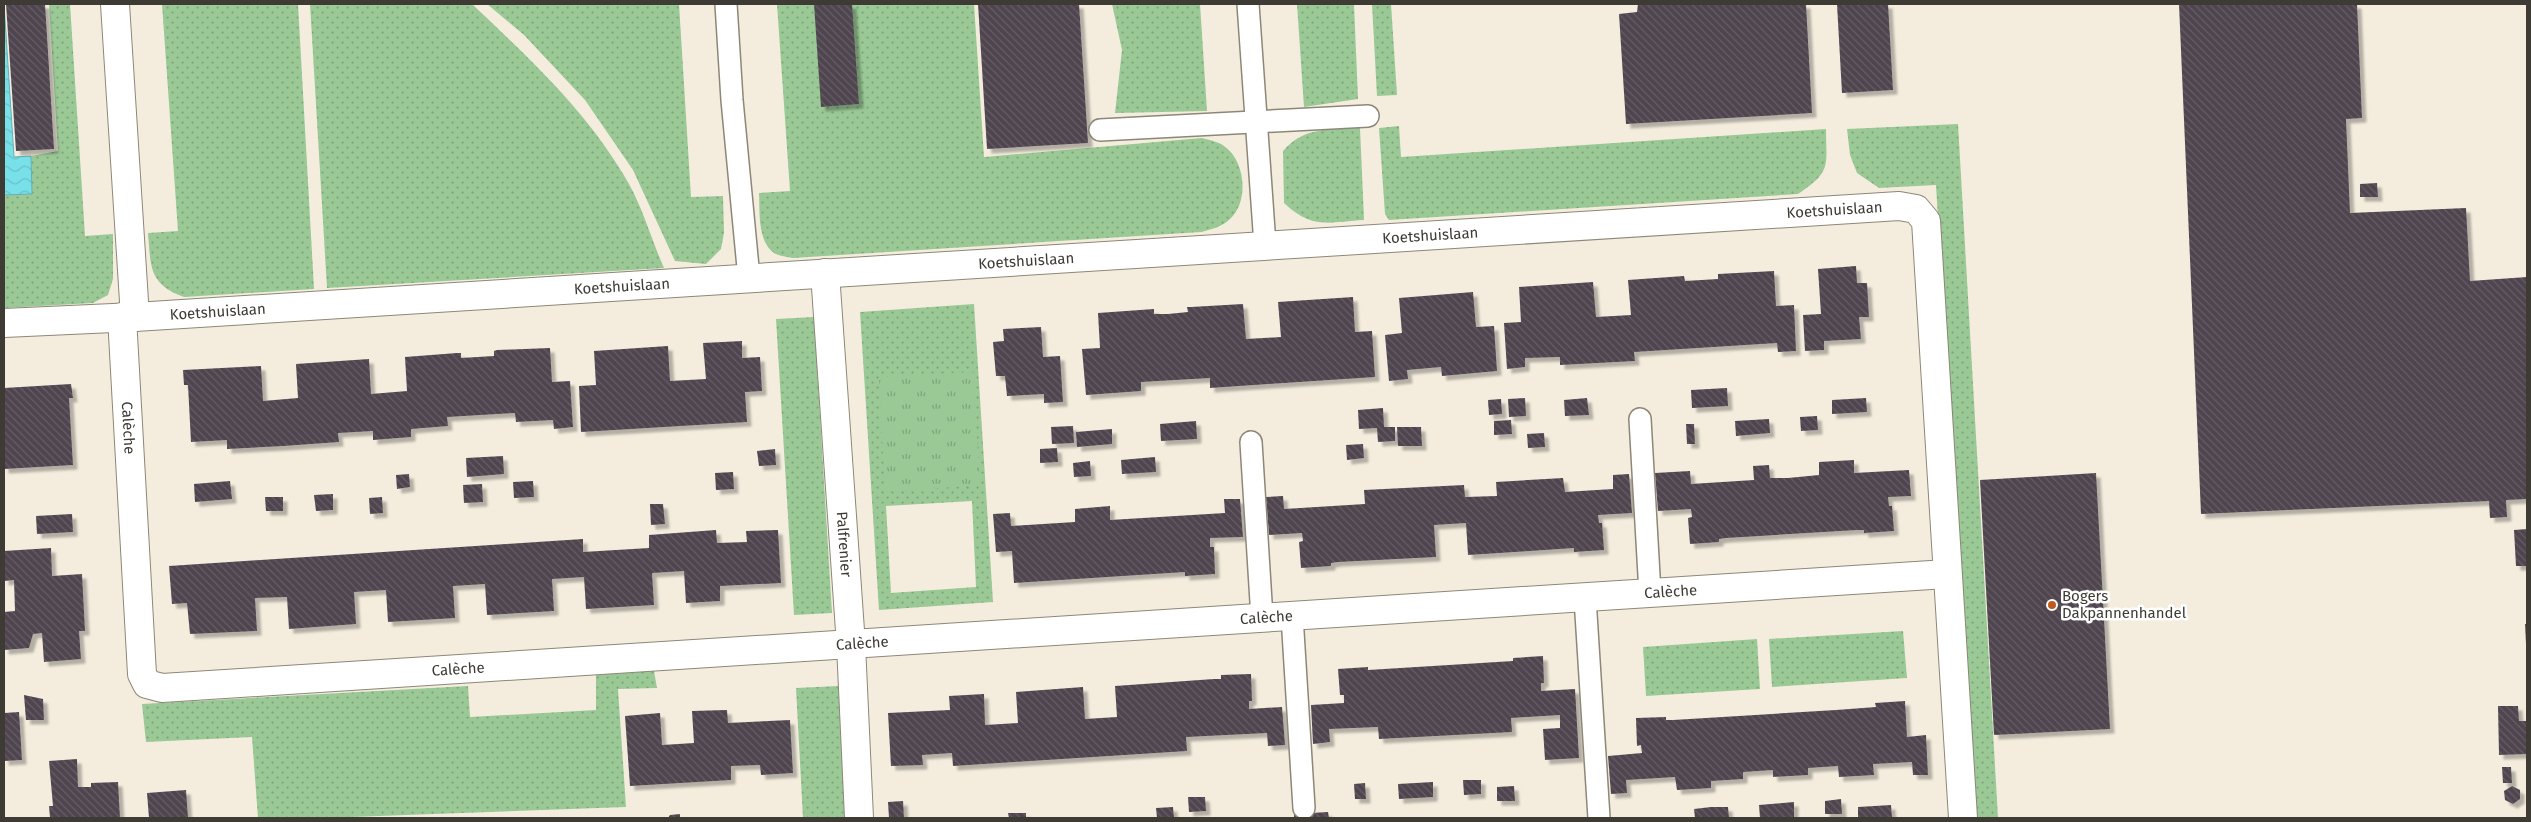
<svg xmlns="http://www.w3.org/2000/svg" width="2531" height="822" font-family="'Fira Sans',sans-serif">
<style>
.grass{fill:url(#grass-dots);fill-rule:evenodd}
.park{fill:url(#park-tufts)}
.water{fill:url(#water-waves);stroke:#67aeb3}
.building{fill:url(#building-back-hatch);filter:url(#shadow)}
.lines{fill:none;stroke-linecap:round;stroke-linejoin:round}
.service-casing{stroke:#8d8779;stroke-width:24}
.minor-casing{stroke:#8d8779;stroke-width:30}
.service{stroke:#fff;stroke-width:21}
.minor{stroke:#fff;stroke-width:28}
.poi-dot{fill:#bd5b1f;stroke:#fff;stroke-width:2}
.labels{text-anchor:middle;stroke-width:5;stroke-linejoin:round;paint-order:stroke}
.street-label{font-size:15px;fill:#3e3b35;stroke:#fff}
.poi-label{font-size:15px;fill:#3e3b35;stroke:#fff;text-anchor:start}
</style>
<defs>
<pattern id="grass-dots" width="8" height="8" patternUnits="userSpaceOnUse" patternTransform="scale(1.25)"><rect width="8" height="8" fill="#9ac996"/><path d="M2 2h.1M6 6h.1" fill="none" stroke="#7fa47b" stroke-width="1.8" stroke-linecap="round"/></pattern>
<pattern id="park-tufts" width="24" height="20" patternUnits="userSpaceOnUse" patternTransform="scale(1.25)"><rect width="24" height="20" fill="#9ac996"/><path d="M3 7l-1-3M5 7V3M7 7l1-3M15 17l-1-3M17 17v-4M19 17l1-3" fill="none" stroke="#7fa47b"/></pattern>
<pattern id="water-waves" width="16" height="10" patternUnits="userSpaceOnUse" patternTransform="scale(1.25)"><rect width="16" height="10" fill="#78e0e9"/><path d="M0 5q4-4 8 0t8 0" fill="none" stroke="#69c1c8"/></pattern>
<pattern id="building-back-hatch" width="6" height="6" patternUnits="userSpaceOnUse" patternTransform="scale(1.25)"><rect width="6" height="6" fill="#4f454f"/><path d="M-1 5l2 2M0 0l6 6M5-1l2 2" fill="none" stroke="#675e66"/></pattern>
<filter id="shadow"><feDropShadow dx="4.5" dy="4.5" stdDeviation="1" flood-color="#0004"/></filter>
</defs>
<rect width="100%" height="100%" fill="#f4edde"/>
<g class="grass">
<path d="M49 4H70L85 236 113 234V279L108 295 93 303 4 308V195L32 194 31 156 58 151Z"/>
<path d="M162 4H298L314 289 184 297C148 284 151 266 148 233L178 231Z"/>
<path d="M310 4H472C530 59 589 113 629 184 643 209 652 241 664 268L327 288Z"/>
<path d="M487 4H679L691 197 723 196 724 233 721 249 706 264 675 261 633 170 585 100 524 35Z"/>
<path d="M777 4H974L984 157 1202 138C1209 140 1219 142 1224 146 1246 161 1249 202 1230 219 1222 227 1212 229 1201 232L793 258C788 257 779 256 774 253 757 240 760 212 759 193L790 191Z"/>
<path d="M1112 4H1200L1207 111 1115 113 1122 50Z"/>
<path d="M1297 4H1354L1358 99 1304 107Z"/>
<path d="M1372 4H1391L1397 95 1377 96Z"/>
<path d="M1958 124 1998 818H1975L1936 185 1879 188 1857 173 1850 155 1847 129Z"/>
<path d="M1399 126 1401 157 1826 129C1826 167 1832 171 1798 194L1389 220 1385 214 1379 128Z"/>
<path d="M1360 128 1364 220C1328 222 1313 230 1284 203L1283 151C1304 126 1330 130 1360 128Z"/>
<path d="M974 304 993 602 879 610 860 312ZM972 501 976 587 891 593 886 506Z"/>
<path d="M814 317 832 613 794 615 776 319Z"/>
<path d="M1903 631 1907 678 1772 687 1769 639Z"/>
<path d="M1757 639 1760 689 1646 696 1643 647Z"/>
<path d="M654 671 657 688 618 689 626 807 324 818H258L252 737 146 742 142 704 468 686 470 717 596 710V675Z"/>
<path d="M838 686 846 818H803L796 688Z"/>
</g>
<path class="park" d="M973 372 980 485 885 492 879 377Z"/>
<path class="water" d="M4 4 14 157 31 156 32 194 4 195Z"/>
<g class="building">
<path d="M6 4H45L54 149 16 151Z"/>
<path d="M814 4H852L859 104 821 107Z"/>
<path d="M978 4H1079L1088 143 987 149Z"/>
<path d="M1638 4H1806L1812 113 1626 124 1619 14 1637 12Z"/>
<path d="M1837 4H1888L1893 90 1842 93Z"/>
<path d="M2179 4H2357L2362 118 2346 119 2350 213 2466 208 2470 281 2527 277V499L2506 500 2507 517 2490 518 2489 501 2201 514Z"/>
<path d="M2377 183 2378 197H2360V184Z"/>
<path d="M1856 266 1857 283H1867L1869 317H1859L1861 339 1824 341V350L1805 351 1803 315 1821 314 1818 269Z"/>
<path d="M1774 271 1776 306 1794 305 1796 351 1778 352 1777 343 1634 352 1635 361 1616 362 1560 365V357L1525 358V367L1507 369 1504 323 1521 322 1519 287 1593 282 1596 317 1631 315 1628 280 1684 276 1685 281 1718 279V274Z"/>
<path d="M1473 292 1476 327 1494 326 1497 371 1442 376 1441 367 1407 370 1408 379 1389 381 1385 335 1402 333 1399 298Z"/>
<path d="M1353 297 1355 332 1372 331 1375 377 1210 388V378L1141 382V391L1086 395 1082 349 1100 348 1098 313 1154 309V314H1168L1188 312 1187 307H1191L1243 304 1246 339 1281 337 1278 302Z"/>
<path d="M1041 327 1043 357 1060 356 1063 402 1044 403V394L1007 396 1005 376H996L993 342 1004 341 1003 329Z"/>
<path d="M742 341V358L760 357 762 391 745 392 747 422 581 432 579 386 596 385 594 351 668 346 670 381 706 379 703 343Z"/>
<path d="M550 348 552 382 570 381 573 427 554 429 553 420 516 422 515 413 447 417 448 426 411 429V437L373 440V431L338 433 339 442 283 446 227 449V440L191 442 188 385H184L183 370 261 366 263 401 298 398 296 364 369 359 371 394 407 391 405 357 457 353H461V358L494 356V351L497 350Z"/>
<path d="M71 384 73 398H69L73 465 4 469V388Z"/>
<path d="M1727 388 1728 406 1692 408 1691 390Z"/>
<path d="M1525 398 1526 416 1509 417 1508 399Z"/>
<path d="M1587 398 1589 415 1565 416 1564 400Z"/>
<path d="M1866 398 1867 412 1832 414V400Z"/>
<path d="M1501 399 1502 414 1489 415 1488 400Z"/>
<path d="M1383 408 1384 427H1395V441L1378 442 1377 428 1359 429 1358 410Z"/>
<path d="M1817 416 1818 430 1801 431 1800 417Z"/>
<path d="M1769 419 1770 433 1736 436 1735 421Z"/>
<path d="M1511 420 1512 434 1494 435V421Z"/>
<path d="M1196 421 1197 439 1161 441 1160 424Z"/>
<path d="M1686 424H1694L1695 444H1687Z"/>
<path d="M1073 426 1074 443 1052 444 1051 427Z"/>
<path d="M1397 427H1421L1422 446H1398Z"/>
<path d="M1112 429V444L1077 447 1076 432Z"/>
<path d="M1544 433 1545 447 1528 448 1527 434Z"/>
<path d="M1363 444 1364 458 1347 460 1346 445Z"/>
<path d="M1057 448 1058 462 1040 463V449Z"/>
<path d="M775 449 776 465 759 466 757 451Z"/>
<path d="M503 456 504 474 467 477 466 458Z"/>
<path d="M1155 457 1156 472 1122 474 1121 460Z"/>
<path d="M1854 460V473L1909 470 1911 496 1888 497 1889 506H1892L1894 531 1864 533V530H1857L1726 538 1719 539V542L1690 544 1688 518 1692 517 1691 509 1658 511 1655 473 1690 471 1691 484 1754 480 1753 466 1769 465 1770 478H1788L1819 475V462Z"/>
<path d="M1090 461 1091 476 1074 477 1073 463Z"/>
<path d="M733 472 734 489 716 490 715 473Z"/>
<path d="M2096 473 2110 729 1994 735 1980 480Z"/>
<path d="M409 474 410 487 397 489 396 475Z"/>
<path d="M1629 474 1632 513 1598 515 1599 523H1602L1604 550 1574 552V548L1468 555 1466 523 1434 525 1436 557 1338 562 1331 563V566L1301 568 1299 542 1303 541 1302 533 1269 535 1266 497 1283 496 1284 509 1365 504 1364 490 1464 485 1465 497 1497 496 1496 482 1563 478 1565 492 1613 489V475Z"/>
<path d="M230 481 232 499 195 502 194 484Z"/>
<path d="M533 481 534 497 514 498 513 482Z"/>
<path d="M482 484 483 502 464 503 463 485Z"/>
<path d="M333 494V510L316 511 314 495Z"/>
<path d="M265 497H283V511H266Z"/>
<path d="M382 497 383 513 370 514 369 498Z"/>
<path d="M1224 499H1240L1243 537 1210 538V547H1214L1215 574 1185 576V572L1014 583 1012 551 996 552 993 514 1010 513 1011 526 1075 522V509L1110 506V520L1225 513Z"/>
<path d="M650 504H663L665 524 651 525Z"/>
<path d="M72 514 73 532 37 534 36 516Z"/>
<path d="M2527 529V566H2516L2514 530Z"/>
<path d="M716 530 717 543 747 542 746 531 778 530 781 583 720 586V601L686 603 684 571 652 573 654 605 586 609 584 577 552 579 554 611 487 615 485 584 453 586 455 618 388 622 386 590 354 592 356 624 289 629 287 597 255 598 257 631 190 634 187 603 172 604 169 566 583 539V552L649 548V535Z"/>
<path d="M51 548 52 576 82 574 85 631H79L81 659 44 662 42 633 33 634 29 648 4 650V612L15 611 14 580 4 581V551Z"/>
<path d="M2525 624H2527V644H2526Z"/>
<path d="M1543 656 1544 683H1541V691L1575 689 1579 758 1545 760 1543 729 1560 728V715L1511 718 1512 732 1379 739 1378 727 1329 729 1330 742 1313 744 1311 705 1344 703V695H1340L1338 669 1368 667V670L1465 664 1513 661V658Z"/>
<path d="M1251 674 1252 701H1249V709L1282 707 1285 745 1268 746 1267 733 1186 737 1187 751 953 766 952 753 922 755 923 765 891 766 888 713 950 710 949 696 984 694 985 725 1018 723 1016 692 1083 687 1085 719 1117 717 1115 686 1214 679H1221V675Z"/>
<path d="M24 695 43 699 44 720H26Z"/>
<path d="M1905 701 1907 737 1926 735 1928 775H1913L1912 762 1873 764 1874 775 1839 777 1838 766 1808 768V775L1773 777V770L1743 772V779L1711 781V788L1677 790 1675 777 1626 780 1627 793 1611 794 1608 756 1642 753 1641 745 1637 746 1636 718 1666 717V720H1673L1836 710 1876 707 1875 703Z"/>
<path d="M2498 706H2518L2519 721H2527V754L2499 755Z"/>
<path d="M727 710 728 723 790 720 793 773 761 775 760 765 731 766V780L630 786 625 716 660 713 662 745 694 743 692 711Z"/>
<path d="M19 712 22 760 4 761V713Z"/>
<path d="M77 759 78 787H91V783L118 782 120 818H50L49 806H53L49 761Z"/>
<path d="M2502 767H2511L2512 783H2503Z"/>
<path d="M1463 780H1481V794L1464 795Z"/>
<path d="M1433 782V797L1399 799 1398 784Z"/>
<path d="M1365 783 1366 799H1355L1354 784Z"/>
<path d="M1514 786 1515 801H1497V787Z"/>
<path d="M2512 786 2520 790V799L2513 804 2505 800 2504 791Z"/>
<path d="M186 790 188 818H149L147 793Z"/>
<path d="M1188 797H1205L1206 811 1189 812Z"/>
<path d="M1841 799 1842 814H1825V801Z"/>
<path d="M903 801 904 818H889L888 802Z"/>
<path d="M1794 802V817L1760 818 1759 805Z"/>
<path d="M1891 805 1892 818H1858V807Z"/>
<path d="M1173 807 1174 818H1157L1156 808Z"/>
<path d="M1711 807H1728L1729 818H1695L1694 809Z"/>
<path d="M1328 812 1329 818H1294V814Z"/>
<path d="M1008 813H1026V818H1009Z"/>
<path d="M680 814V818H668L670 815Z"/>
</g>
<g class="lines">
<g class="service-casing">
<g id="service">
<path d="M726 4 732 100 749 278"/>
<path d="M1248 4 1265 245"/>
<path d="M1100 130 1368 116"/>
<path d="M1640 419 1650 593"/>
<path d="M1251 442 1262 618"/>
<path d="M1585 598 1599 818"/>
<path d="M1292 616 1304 808"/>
</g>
</g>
<g class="minor-casing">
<g id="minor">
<path d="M115 4 135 317"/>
<path id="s1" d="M825 273 851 645 859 818"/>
<path id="s2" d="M122 317 142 674 147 684 162 688 1947 574"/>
<path id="s3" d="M4 323 135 317 1899 206 1916 209 1926 221 1963 818"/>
</g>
</g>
<use href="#service" class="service"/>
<use href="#minor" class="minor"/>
</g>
<circle class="poi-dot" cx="2052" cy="605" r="5"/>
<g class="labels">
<g class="street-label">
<text dy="5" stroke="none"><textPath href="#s3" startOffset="1834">Koetshuislaan</textPath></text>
<text dy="5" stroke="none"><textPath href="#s3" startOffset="1429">Koetshuislaan</textPath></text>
<text dy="5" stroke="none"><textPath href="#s3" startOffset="1024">Koetshuislaan</textPath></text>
<text dy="5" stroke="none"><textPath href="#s3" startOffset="619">Koetshuislaan</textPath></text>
<text dy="5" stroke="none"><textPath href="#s3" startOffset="214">Koetshuislaan</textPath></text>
<text dy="5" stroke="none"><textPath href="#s2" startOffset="111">Calèche</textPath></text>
<text dy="5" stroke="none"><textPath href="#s1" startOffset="272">Palfrenier</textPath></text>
<text dy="5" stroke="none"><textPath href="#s2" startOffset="1896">Calèche</textPath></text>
<text dy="5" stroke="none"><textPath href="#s2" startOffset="1491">Calèche</textPath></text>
<text dy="5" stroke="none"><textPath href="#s2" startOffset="1086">Calèche</textPath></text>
<text dy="5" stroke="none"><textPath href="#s2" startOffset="681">Calèche</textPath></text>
</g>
<g class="poi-label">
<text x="2062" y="601">Bogers<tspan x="2062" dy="17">Dakpannenhandel</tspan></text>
</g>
</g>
<rect width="2531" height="822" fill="none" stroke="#3e3b35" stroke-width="10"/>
</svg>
